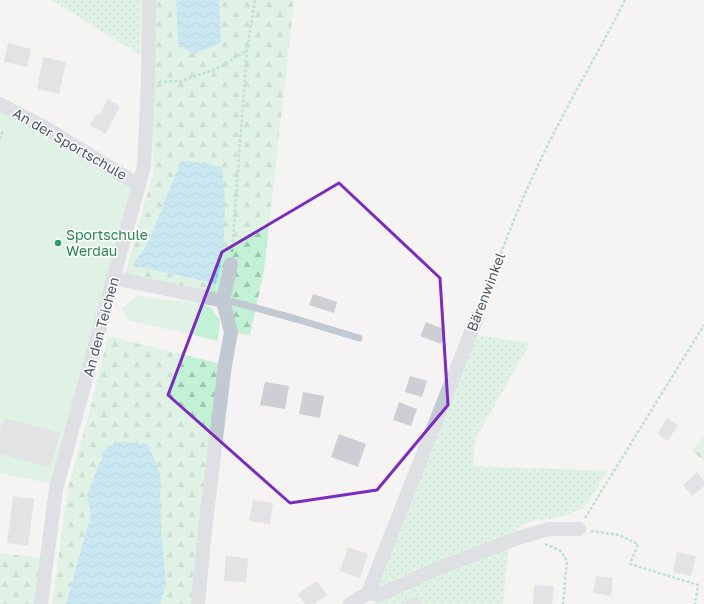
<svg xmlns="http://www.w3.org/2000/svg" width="704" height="604" font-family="'Golos Text',sans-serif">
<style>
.grass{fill:url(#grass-dots)}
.forest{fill:url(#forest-firs);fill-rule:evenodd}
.park{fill:#c3f1d5}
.water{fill:url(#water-waves)}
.building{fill:#cdcfd5}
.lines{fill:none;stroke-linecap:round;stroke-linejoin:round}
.path{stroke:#7ad0a6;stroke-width:2.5;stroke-dasharray:3 2;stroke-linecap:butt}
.service{stroke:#c1cad2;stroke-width:7}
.minor{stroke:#c1cad2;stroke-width:14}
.marked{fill:none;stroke:#7b2cbf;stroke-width:3;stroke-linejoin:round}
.leisure-dot{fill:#2e9e5b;stroke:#fff;stroke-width:1.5}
.labels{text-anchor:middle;stroke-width:3;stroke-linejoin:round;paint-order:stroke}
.street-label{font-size:14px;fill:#4a5661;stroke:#fff}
.leisure-label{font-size:14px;fill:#27864d;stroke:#fff;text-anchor:start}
</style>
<defs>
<pattern id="grass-dots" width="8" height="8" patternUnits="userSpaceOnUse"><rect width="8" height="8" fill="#c3f1d5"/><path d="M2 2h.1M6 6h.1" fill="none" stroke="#a0c6b0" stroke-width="1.8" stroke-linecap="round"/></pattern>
<pattern id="forest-firs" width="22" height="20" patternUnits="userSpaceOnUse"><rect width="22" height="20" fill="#c3f1d5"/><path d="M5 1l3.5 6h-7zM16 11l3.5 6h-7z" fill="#a0c6b0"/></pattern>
<pattern id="water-waves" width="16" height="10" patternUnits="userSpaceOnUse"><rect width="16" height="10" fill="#90daee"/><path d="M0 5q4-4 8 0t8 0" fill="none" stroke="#78b4c4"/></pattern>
</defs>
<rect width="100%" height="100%" fill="#f5f3f3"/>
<g class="grass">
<path d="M51 0H141L140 55Z"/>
<path d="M475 335 530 343 475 440 473 466 608 471 584 508 561 517 529 522 503 538 508 552 503 604H375L372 595Z"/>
</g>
<g class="forest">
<path d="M149 0H176L178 43H221L219 0H294L264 271 250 335 231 332 222 301 124 278 154 170 148 60ZM182 161 216 284 186 278 176 274 139 254 149 241 173 180Z"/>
<path d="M108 336 221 364 194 604H160L166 584 152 456 148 444 106 447 87 495 91 514 66 604H52L68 488 91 406Z"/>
<path d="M704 435V460L692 452Z"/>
<path d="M0 553 48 559 41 604H0Z"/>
</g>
<g class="park">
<path d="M0 110C45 134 89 160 131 189L53 484 0 473Z"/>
<path d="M136 296 198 303 210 307 220 320 218 341 128 320 122 308Z"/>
</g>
<g class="water">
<path d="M176 0H219L221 43 193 54 178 43Z"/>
<path d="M182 161 206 163 222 168C227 203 226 250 216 284 188 278 161 271 133 265L149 241 173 180Z"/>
<path d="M122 442 148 444 160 473 161 531 166 584 160 604H66L91 514 87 495 106 447Z"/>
</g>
<g class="building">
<path d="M8 43 31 49 27 67 4 62Z"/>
<path d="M43 57 66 62 59 94 37 89Z"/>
<path d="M108 99 120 107 105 134 90 125 96 114 99 115Z"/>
<path d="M313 294 337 302 334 313 309 305Z"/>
<path d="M426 322 446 330 441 344 420 336Z"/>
<path d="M410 376 427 381 422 397 405 392Z"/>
<path d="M265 382 289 386 285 409 260 405Z"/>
<path d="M303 392 324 396 320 418 299 414Z"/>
<path d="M399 402 417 409 411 426 393 420Z"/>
<path d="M5 418 60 433 50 468 0 453V434Z"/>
<path d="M667 418 678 425 668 441 657 434Z"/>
<path d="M339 434 366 444 358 467 331 457Z"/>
<path d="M697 472 704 481V486L692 496 683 485Z"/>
<path d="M13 496 34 499 28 546 7 543Z"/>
<path d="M253 500 273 503 270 524 249 521Z"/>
<path d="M348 547 368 554 360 578 340 571Z"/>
<path d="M677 552 696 556 691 576 673 572Z"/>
<path d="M226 556 248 558 246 582 224 581Z"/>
<path d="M596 576 613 578 611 596 593 593Z"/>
<path d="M317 581 327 595 314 604H305L298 594Z"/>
<path d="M534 585 554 586 552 604H533Z"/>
<path d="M417 595 422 604H400Z"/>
</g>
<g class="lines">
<g class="path">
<path d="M159 82 181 81 216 69 247 50"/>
<path d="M0 139 3 130"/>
<path d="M232 252 247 50 255 0"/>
<path d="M481 305C500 256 518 206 541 159 567 104 598 54 625 0"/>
<path d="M585 518 704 325"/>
<path d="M591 531 619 535 638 544 630 564 698 585 695 604"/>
<path d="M545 544 561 551 567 561 563 604"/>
</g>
<path class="service" d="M223 301 234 302 296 319 359 338"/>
<g class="minor">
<path d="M0 104 49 130 139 185"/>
<path d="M114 278 223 301"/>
<path d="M368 593 477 317"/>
<path d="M41 604 56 489 144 166 148 82 149 0"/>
<path d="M198 604 205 529 225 365 231 332 223 301 231 264"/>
<path d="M350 604 368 593 380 595 434 570 518 538 549 529H579"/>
</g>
</g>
<path d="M0 0H704V604H0ZM339 183 440 278 448 405 377 490 290 503 168 395 222 252Z" fill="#f5f3f3" fill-opacity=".55" fill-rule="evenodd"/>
<path class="marked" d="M339 183 440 278 448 405 377 490 290 503 168 395 222 252Z"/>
<circle class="leisure-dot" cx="58" cy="243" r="4"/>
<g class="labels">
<g class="street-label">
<text transform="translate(70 144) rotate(30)" y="5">An der Sportschule</text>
<text transform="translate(486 292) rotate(-69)" y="5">Bärenwinkel</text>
<text transform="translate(101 327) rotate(-75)" y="5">An den Teichen</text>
</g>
<g class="leisure-label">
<text x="66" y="240">Sportschule<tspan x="66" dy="16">Werdau</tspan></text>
</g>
</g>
</svg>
